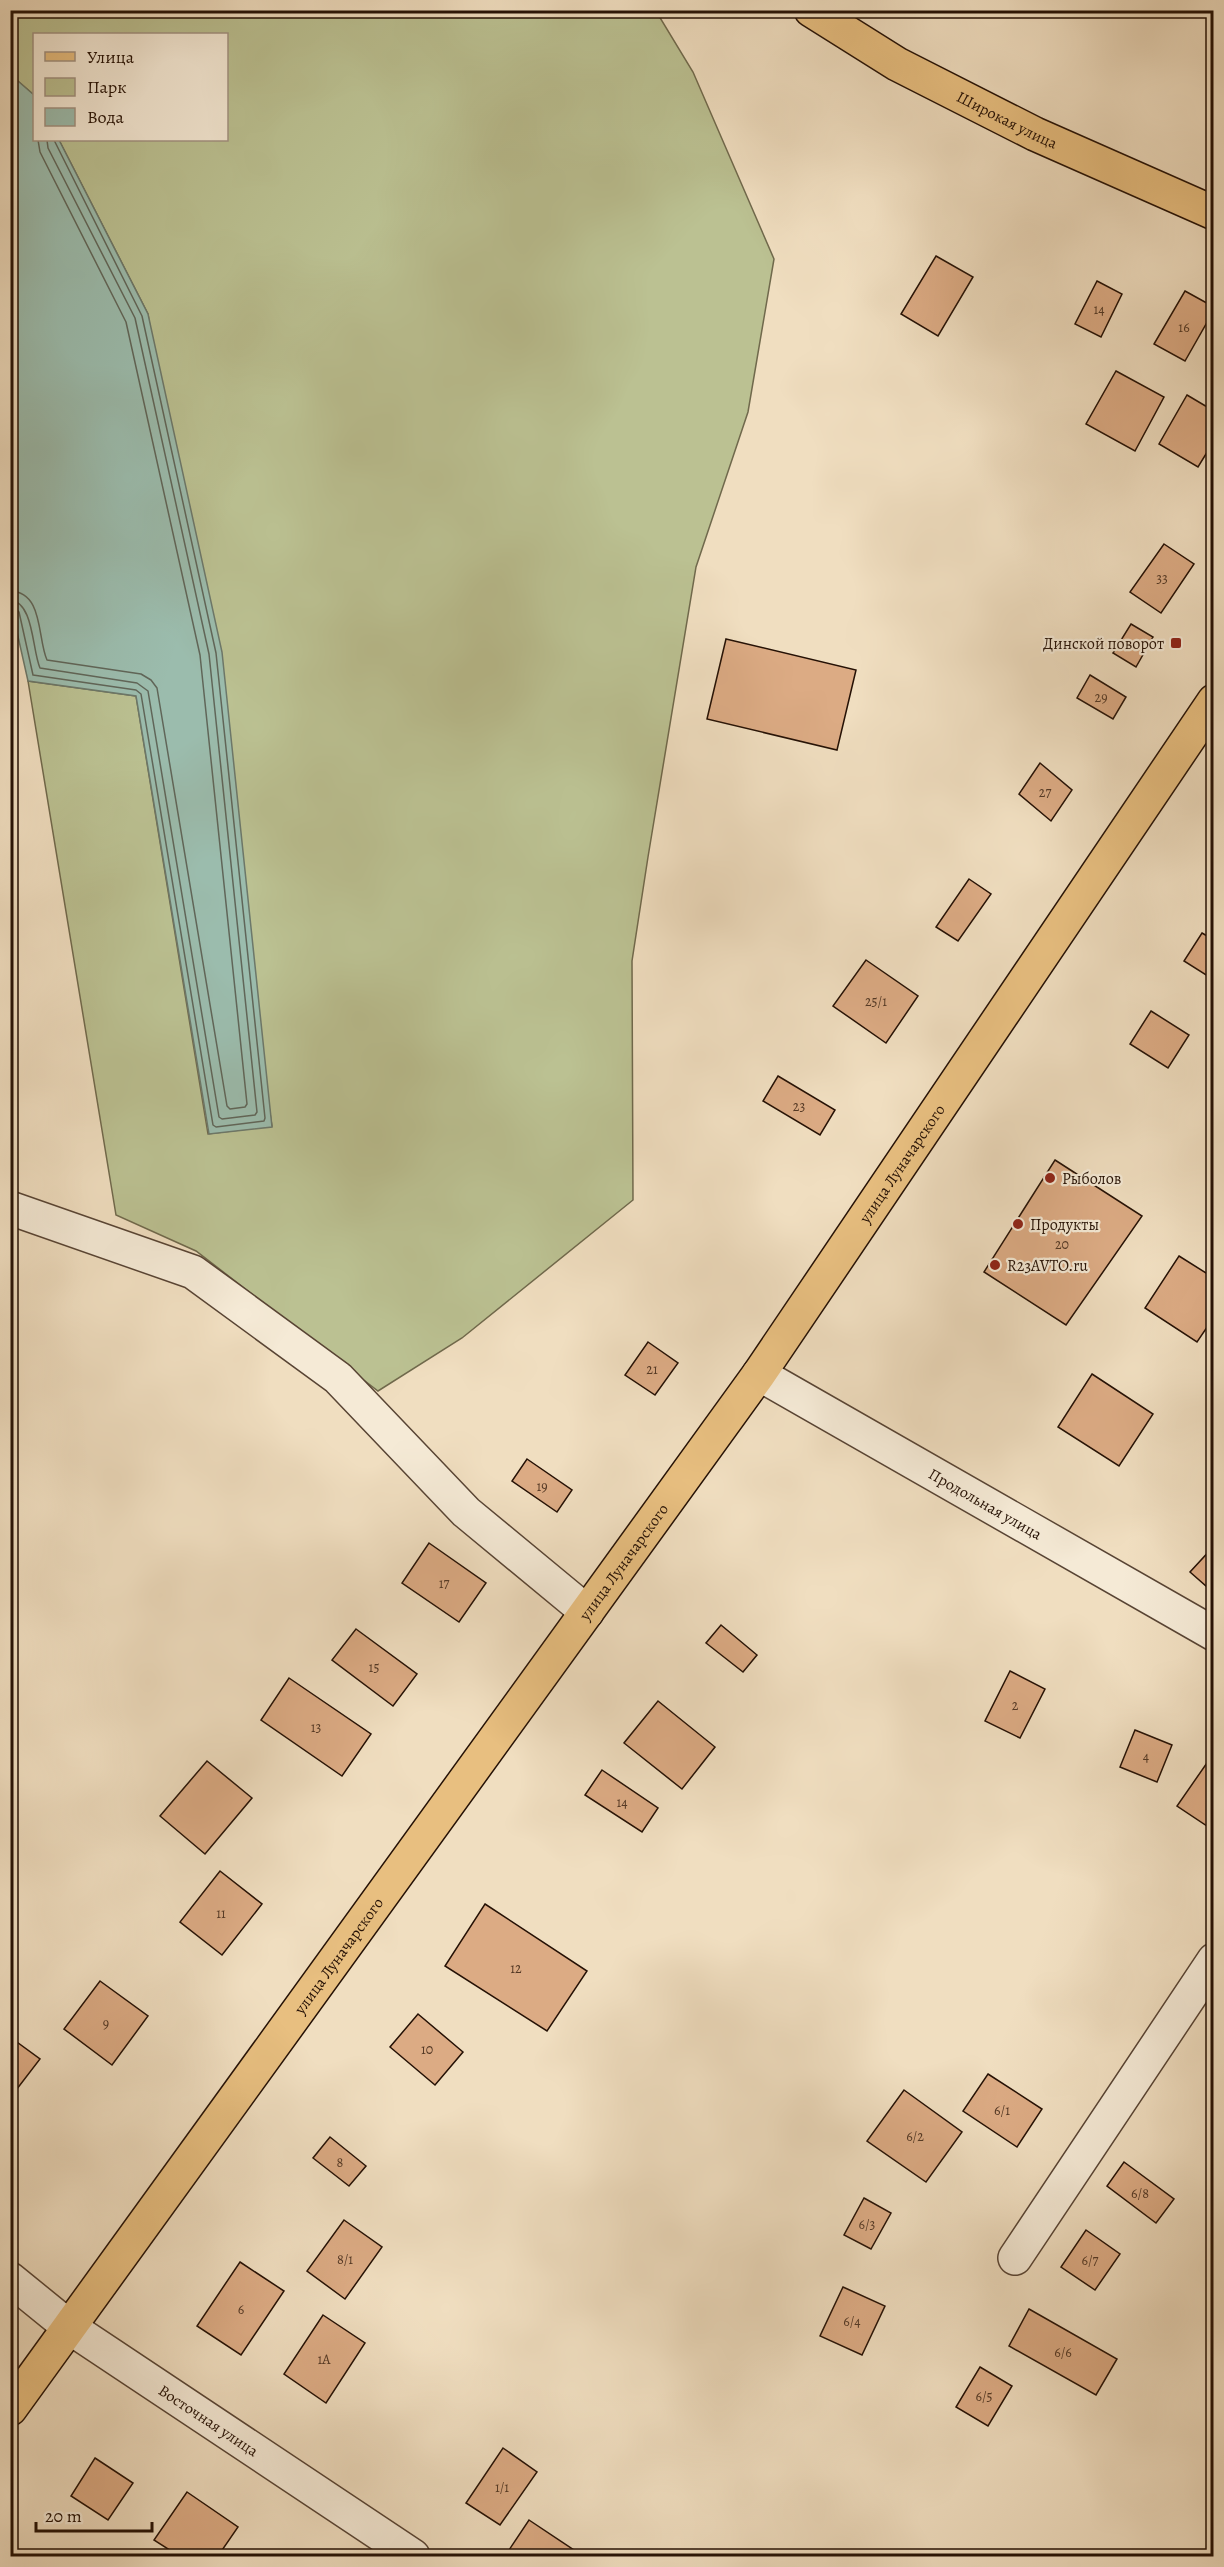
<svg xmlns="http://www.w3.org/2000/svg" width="1224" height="2567" font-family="Alegreya,serif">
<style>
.green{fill:#bbc192;stroke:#70694c;stroke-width:1.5}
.water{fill:#9bbcad;stroke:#6c786a;stroke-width:1.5}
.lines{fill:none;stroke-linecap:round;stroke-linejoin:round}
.shore{stroke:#606659;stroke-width:1.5}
.building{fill:#dcab84;stroke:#251105;stroke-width:1.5}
.minor-casing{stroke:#584434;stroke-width:36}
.major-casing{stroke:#251105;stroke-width:36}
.minor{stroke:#f5ead6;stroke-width:33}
.major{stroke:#e8bf80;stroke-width:33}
.poi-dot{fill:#8f2418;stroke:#f5ead6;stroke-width:2}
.labels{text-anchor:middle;stroke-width:4.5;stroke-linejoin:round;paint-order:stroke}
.number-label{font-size:14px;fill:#533825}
.street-label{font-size:16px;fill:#251105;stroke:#f5ead6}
.poi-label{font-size:16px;fill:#251105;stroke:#f5ead6;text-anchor:start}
</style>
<rect width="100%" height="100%" fill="#f0dec0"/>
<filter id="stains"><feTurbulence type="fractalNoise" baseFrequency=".00333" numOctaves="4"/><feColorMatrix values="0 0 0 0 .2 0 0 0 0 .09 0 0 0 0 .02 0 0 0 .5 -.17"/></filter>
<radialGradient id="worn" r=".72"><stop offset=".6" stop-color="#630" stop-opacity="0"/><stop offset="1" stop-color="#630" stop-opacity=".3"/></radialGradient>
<path class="green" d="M10 11H656L693 72 774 259 748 412 696 567 648 857 632 961 633 1200 462 1338 378 1391 196 1251 116 1215 28 681 136 696 208 1134 272 1126 148 314 59 140H226V34H34V95L11 75Z"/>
<path class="water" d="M11 75 34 95V140H59L148 314 222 652 272 1127 209 1134 136 696 28 681 10 601Z"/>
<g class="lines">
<g class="shore">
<path d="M10 591C44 592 37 638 47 660L141 674 151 680 157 688 227 1106 230 1109 245 1107 247 1104 200 655 126 322 40 152 38 140"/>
<path d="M10 600C34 602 32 650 40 668L137 683 148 691 219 1117 222 1119 255 1115 257 1112 209 654 135 318 48 148 47 140"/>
<path d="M10 608 16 609 19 612 33 675 136 690 141 694 213 1125 216 1127 264 1121 265 1118 216 653 142 316 54 140"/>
</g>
</g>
<g class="building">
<path d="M936 256 973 277 938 336 901 314Z"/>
<path d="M1097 281 1122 294 1101 337 1075 324Z"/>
<path d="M1185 291 1214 307V310L1185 361 1154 344Z"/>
<path d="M1116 371 1164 397 1135 451 1086 424Z"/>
<path d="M1187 395 1214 411V441L1198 467 1159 444Z"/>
<path d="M1164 544 1194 564 1161 613 1130 592Z"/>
<path d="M1131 624 1153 637 1136 667 1113 653Z"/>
<path d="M726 639 856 670 837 750 707 719Z"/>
<path d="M1090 675 1126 697 1113 719 1077 698Z"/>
<path d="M1040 763 1072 790 1051 821 1019 794Z"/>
<path d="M969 879 991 894 958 941 936 927Z"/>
<path d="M1202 933 1214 940V980L1184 961Z"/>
<path d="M866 960 918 996 886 1043 833 1006Z"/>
<path d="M1151 1011 1189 1035 1168 1068 1130 1044Z"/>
<path d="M778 1076 835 1110 820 1135 763 1101Z"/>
<path d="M1055 1160 1142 1216 1066 1325 984 1272Z"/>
<path d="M1179 1256 1214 1278V1317L1197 1342 1145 1308Z"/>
<path d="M648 1342 678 1363 655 1395 625 1375Z"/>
<path d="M1092 1374 1153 1414 1119 1466 1058 1427Z"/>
<path d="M527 1459 572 1490 557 1512 512 1481Z"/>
<path d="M429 1543 486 1583 459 1622 402 1583Z"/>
<path d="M1214 1546V1593L1190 1572Z"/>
<path d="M721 1625 757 1655 743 1672 706 1643Z"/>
<path d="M356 1629 417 1674 393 1706 332 1660Z"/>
<path d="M1010 1671 1045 1689 1020 1738 985 1721Z"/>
<path d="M289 1678 371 1734 342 1776 261 1720Z"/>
<path d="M658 1701 715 1747 682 1789 624 1743Z"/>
<path d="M1135 1730 1172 1745 1157 1782 1120 1767Z"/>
<path d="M1209 1760 1214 1763V1823L1210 1828 1177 1806Z"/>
<path d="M207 1761 252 1798 205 1854 160 1816Z"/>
<path d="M602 1770 658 1808 642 1832 585 1795Z"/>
<path d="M220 1871 262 1904 222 1955 180 1922Z"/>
<path d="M485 1904 587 1971 547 2031 445 1966Z"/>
<path d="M100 1981 148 2016 112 2065 64 2029Z"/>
<path d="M418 2014 463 2052 435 2085 390 2047Z"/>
<path d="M10 2037 40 2059 10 2098Z"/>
<path d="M988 2074 1042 2109 1017 2147 963 2111Z"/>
<path d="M904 2090 962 2132 926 2182 867 2141Z"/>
<path d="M330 2137 366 2166 349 2186 313 2158Z"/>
<path d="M1124 2162 1174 2199 1156 2223 1107 2186Z"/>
<path d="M864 2198 891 2213 871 2249 844 2235Z"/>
<path d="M344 2220 382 2247 345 2299 307 2271Z"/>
<path d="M1086 2230 1120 2254 1095 2290 1061 2267Z"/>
<path d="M240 2262 284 2291 241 2355 197 2326Z"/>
<path d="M843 2287 885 2306 862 2355 820 2336Z"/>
<path d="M1029 2309 1117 2359 1096 2395 1009 2346Z"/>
<path d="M323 2315 365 2343 326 2403 284 2374Z"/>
<path d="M980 2367 1012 2386 988 2426 956 2407Z"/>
<path d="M503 2448 537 2472 500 2525 466 2503Z"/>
<path d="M95 2458 133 2483 108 2520 71 2496Z"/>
<path d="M187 2492 238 2527 218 2556H179L154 2540Z"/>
<path d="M529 2520 583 2556H505Z"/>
</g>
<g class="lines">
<g class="minor-casing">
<g id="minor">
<path d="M10 1208 193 1272 338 1378 466 1512 587 1612"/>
<path id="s1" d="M759 1374 1214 1634"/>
<path d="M1015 2258 1214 1960"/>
<path id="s2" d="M10 2279 69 2327 413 2556"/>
</g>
</g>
<g class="major-casing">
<g id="major">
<path id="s3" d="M811 10 897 64 1035 134 1214 213"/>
<path id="s4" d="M10 2409 759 1374 1214 701"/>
</g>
</g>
<use href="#minor" class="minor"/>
<use href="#major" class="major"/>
</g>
<g class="poi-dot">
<rect x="1170" y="637" width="12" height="12" rx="3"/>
<circle cx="1050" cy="1178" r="6"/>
<circle cx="1018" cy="1224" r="6"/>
<circle cx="995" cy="1265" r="6"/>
</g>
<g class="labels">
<g class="number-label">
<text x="1099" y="314">14</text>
<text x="1184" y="332">16</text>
<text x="1162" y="583">33</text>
<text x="1101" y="702">29</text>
<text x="1045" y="797">27</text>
<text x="876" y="1006">25/1</text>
<text x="799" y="1111">23</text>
<text x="1062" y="1249">20</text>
<text x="652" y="1374">21</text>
<text x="542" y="1491">19</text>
<text x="444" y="1588">17</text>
<text x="374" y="1672">15</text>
<text x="1015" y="1710">2</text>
<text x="316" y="1732">13</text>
<text x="1146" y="1761">4</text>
<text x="622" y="1807">14</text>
<text x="221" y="1918">11</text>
<text x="516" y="1973">12</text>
<text x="106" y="2028">9</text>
<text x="427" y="2054">10</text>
<text x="1002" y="2115">6/1</text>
<text x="915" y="2141">6/2</text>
<text x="340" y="2167">8</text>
<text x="1140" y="2198">6/8</text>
<text x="867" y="2229">6/3</text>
<text x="345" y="2264">8/1</text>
<text x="1090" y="2265">6/7</text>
<text x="241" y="2314">6</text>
<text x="852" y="2326">6/4</text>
<text x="1063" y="2357">6/6</text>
<text x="324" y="2364">1А</text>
<text x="984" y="2401">6/5</text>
<text x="502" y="2492">1/1</text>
</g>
<g class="street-label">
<text dy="6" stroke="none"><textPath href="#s3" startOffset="225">Широкая улица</textPath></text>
<text dy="6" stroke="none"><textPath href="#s4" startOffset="1532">улица Луначарского</textPath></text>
<text dy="6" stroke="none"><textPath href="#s1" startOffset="261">Продольная улица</textPath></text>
<text dy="6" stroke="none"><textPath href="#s4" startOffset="1046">улица Луначарского</textPath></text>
<text dy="6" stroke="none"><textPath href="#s4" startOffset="560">улица Луначарского</textPath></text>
<text dy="6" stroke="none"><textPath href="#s2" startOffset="244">Восточная улица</textPath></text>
</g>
<g class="poi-label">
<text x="1164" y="649" text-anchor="end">Динской поворот</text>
<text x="1062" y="1184">Рыболов</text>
<text x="1030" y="1230">Продукты</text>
<text x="1007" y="1271">R23AVTO.ru</text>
</g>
</g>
<rect width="1224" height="2567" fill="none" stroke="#f0dec0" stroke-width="36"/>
<rect x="12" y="12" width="1200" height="2543" fill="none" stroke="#251105" stroke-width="3"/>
<rect x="18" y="18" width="1188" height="2531" fill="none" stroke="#251105" stroke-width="1.5"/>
<rect x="33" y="33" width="195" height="108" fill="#f5ead6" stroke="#a29382" stroke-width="1.5"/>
<rect x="45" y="52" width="30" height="9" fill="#e8bf80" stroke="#a29382" stroke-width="1.5"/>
<text x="87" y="63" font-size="18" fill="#251105">Улица</text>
<rect x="45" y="78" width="30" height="18" fill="#bbc192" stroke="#a29382" stroke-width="1.5"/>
<text x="87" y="93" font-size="18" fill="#251105">Парк</text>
<rect x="45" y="108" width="30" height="18" fill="#9bbcad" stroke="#a29382" stroke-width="1.5"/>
<text x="87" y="123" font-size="18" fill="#251105">Вода</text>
<path d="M36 2522v9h116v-9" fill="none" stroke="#251105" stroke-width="3"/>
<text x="45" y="2522" font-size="18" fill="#251105" stroke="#f5ead6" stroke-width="4.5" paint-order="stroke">20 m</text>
<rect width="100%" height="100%" filter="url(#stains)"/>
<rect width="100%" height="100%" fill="url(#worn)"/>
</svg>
